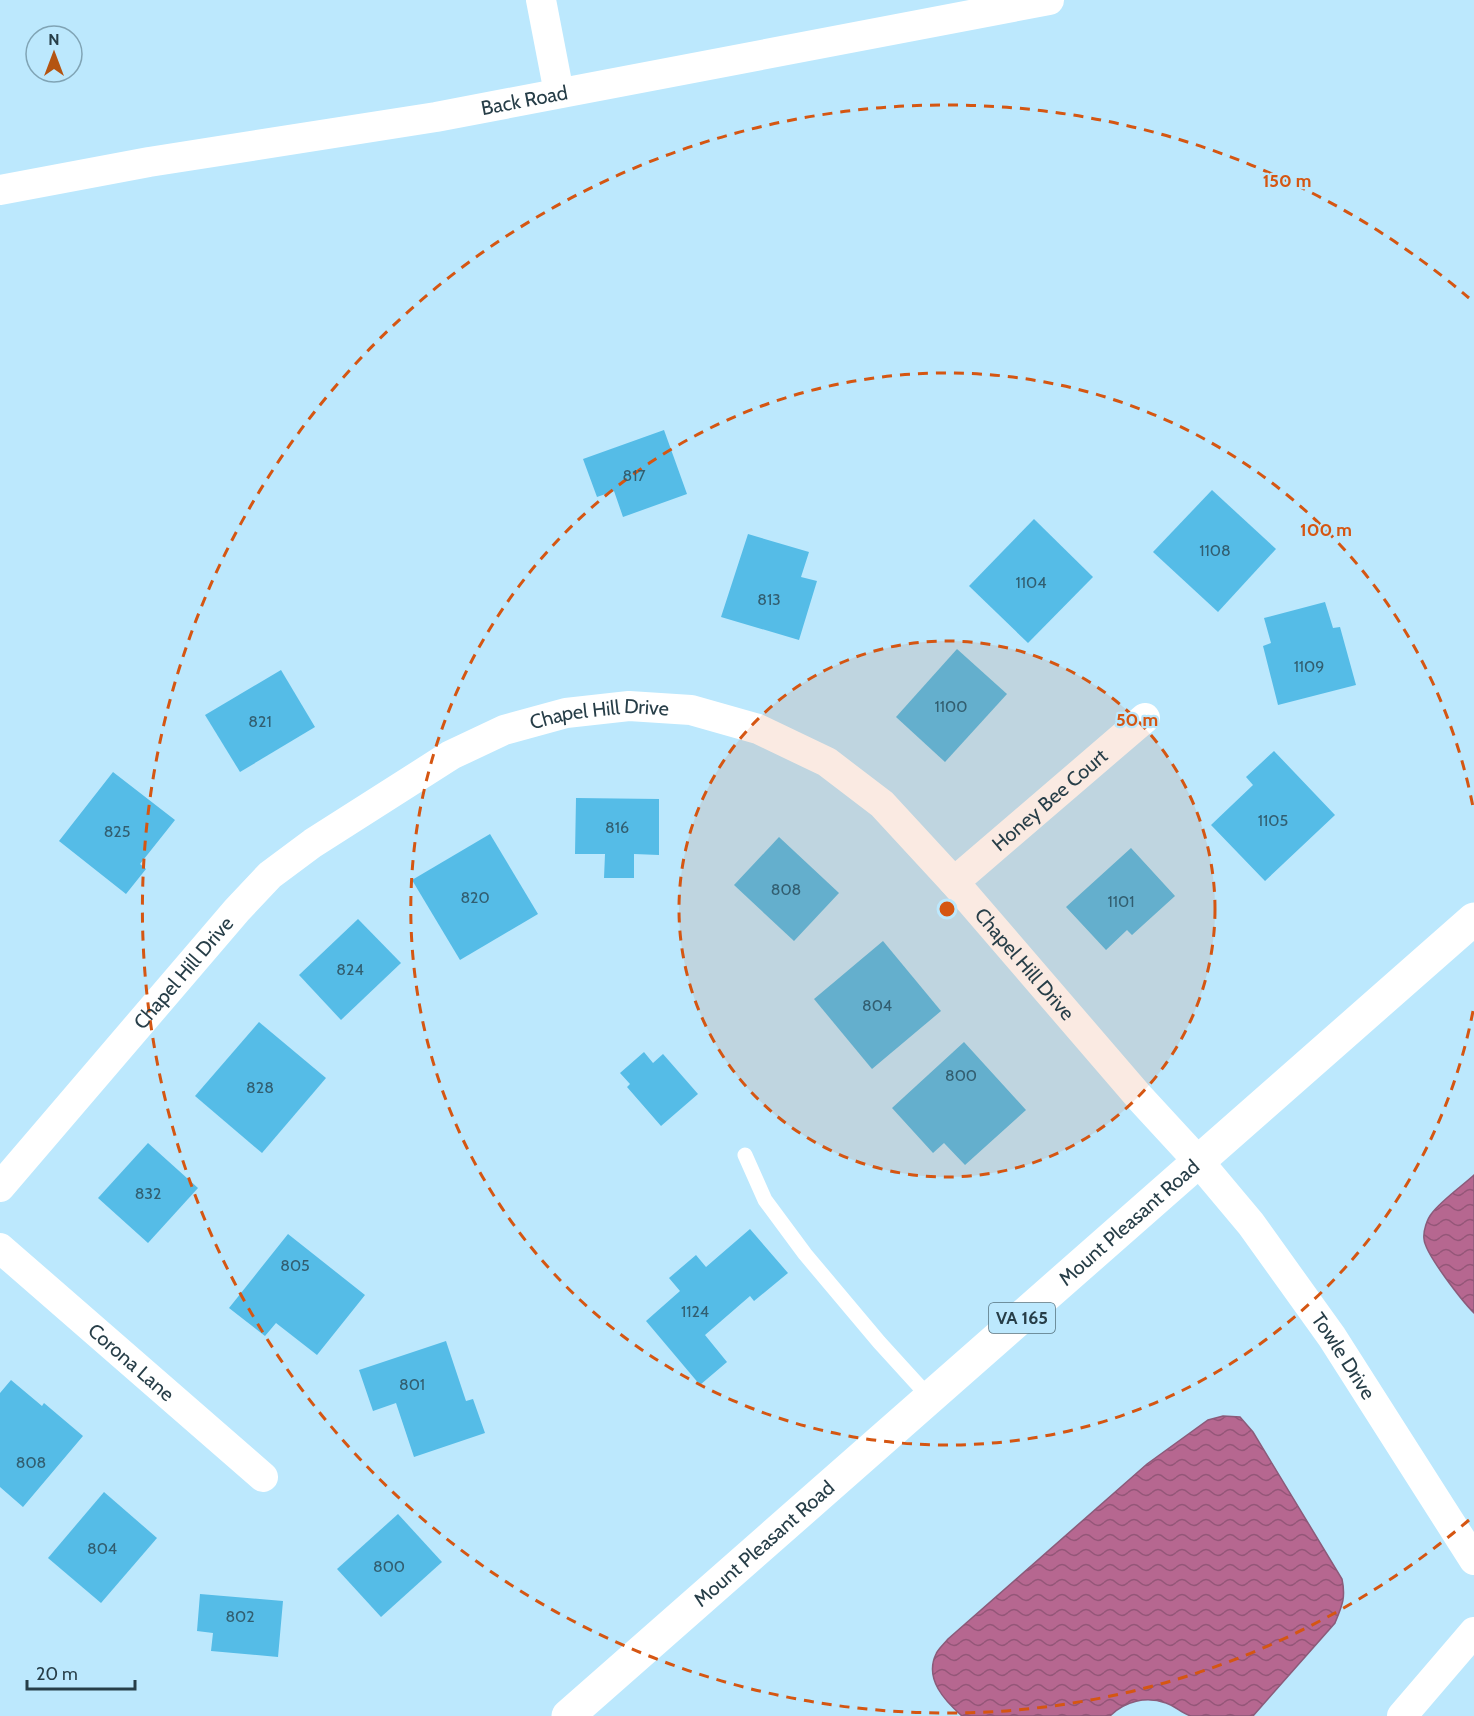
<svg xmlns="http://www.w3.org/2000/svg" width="1474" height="1716" font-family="Cabin,sans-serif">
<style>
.water{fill:url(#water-waves);stroke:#8b5b7a;stroke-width:1.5}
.building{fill:#55bce7}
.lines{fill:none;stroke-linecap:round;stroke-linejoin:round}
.service{stroke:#fff;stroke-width:15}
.minor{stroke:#fff;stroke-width:30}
.trunk{stroke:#fff;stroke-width:33}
.ring{fill:none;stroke:#d55612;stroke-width:3;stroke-dasharray:10 8}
.labels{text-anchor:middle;stroke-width:4.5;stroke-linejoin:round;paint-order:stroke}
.number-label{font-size:16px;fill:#325e70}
.shield{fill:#bce8fd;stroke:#54717e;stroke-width:1.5}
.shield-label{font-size:18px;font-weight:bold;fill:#273e48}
.street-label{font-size:20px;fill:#273e48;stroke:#bce8fd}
.centre{fill:#d55612;stroke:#bce8fd;stroke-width:3}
.ring-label{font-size:18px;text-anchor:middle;font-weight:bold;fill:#d55612;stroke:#bce8fd;stroke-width:4.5;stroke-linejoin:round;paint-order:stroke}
</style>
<defs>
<pattern id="water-waves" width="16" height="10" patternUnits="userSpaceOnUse" patternTransform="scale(1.5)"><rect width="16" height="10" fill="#b66790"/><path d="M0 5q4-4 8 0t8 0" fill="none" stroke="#945678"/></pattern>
</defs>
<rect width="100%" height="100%" fill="#bce8fd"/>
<g class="water">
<path d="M1474 1175V1313C1463 1302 1425 1254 1424 1239 1423 1231 1427 1219 1432 1213 1442 1200 1462 1186 1474 1175Z"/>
<path d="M1223 1416 1240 1417 1253 1432 1342 1579C1346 1598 1342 1606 1335 1623L1253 1716C1235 1716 1207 1716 1191 1716 1183 1714 1175 1706 1166 1703 1146 1696 1125 1701 1110 1716H962C945 1701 924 1679 936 1654 938 1649 944 1644 948 1639L1147 1464 1208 1420Z"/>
</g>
<g class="building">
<path d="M664 430 687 494 623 517 614 491 597 497 583 459Z"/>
<path d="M1212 490 1276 549 1218 612 1153 552Z"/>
<path d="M1034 519 1093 577 1028 643 969 586Z"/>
<path d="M748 534 809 552 801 577 817 581 799 640 721 617Z"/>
<path d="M1325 602 1333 628 1340 627 1356 685 1278 705 1263 646 1271 643 1264 618Z"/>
<path d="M957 649 1007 694 945 762 896 717Z"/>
<path d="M281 670 315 727 240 772 205 715Z"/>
<path d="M1274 751 1335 815 1265 881 1211 825 1253 785 1246 777Z"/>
<path d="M113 772 175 820 140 864 146 869 126 894 59 841Z"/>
<path d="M576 798 659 799V855L634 854V878H604L605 854H575Z"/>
<path d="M490 834 538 914 460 960 412 880Z"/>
<path d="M779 837 839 893 794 941 734 885Z"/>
<path d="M1131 848 1175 896 1132 935 1127 930 1106 950 1066 907Z"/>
<path d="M358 919 401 963 341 1020 299 975Z"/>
<path d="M883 941 941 1011 872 1069 814 999Z"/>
<path d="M259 1022 326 1078 262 1153 195 1096Z"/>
<path d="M964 1042 1026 1110 965 1165 944 1143 933 1153 892 1108Z"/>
<path d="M644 1052 653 1063 663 1054 698 1094 661 1126 627 1087 630 1084 620 1073Z"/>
<path d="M148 1143 198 1188 148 1243 98 1198Z"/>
<path d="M750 1229 788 1273 754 1301 750 1296 705 1335 727 1362 700 1385 646 1321 680 1291 669 1278 696 1255 706 1267Z"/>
<path d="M288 1234 365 1295 317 1355 276 1323 265 1336 229 1308Z"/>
<path d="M446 1341 466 1401 473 1399 485 1433 414 1457 396 1403 373 1411 359 1370Z"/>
<path d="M11 1380 42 1406 44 1403 83 1436 23 1507 0 1487V1393Z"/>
<path d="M104 1492 157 1538 101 1603 48 1558Z"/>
<path d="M398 1514 442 1562 381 1617 337 1569Z"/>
<path d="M200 1594 283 1601 278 1657 211 1651 213 1633 197 1631Z"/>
</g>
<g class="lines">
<path class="service" d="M745 1155 765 1200 805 1254 879 1342 930 1398"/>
<g class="minor">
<path d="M541 0 559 93"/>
<path id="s1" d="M0 190 149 162 436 117 1049 0"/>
<path id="s2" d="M954 882 1145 718"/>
<path id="s3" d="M0 1187 237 910 270 875 313 843 451 755 504 730 566 713 629 706 691 710 758 729 827 762 882 804 954 882 1140 1098 1199 1162 1251 1224 1332 1337 1474 1560"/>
<path id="s4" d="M0 1248 263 1477"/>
<path d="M1402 1716 1474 1632"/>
</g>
<path class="trunk" id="s5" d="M568 1716 1474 919"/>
</g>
<circle cx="947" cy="909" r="268" fill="#d55612" fill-opacity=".12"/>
<g class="ring">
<circle cx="947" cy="909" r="268"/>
<path d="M1473 1011A536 536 0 1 1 1473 807"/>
<path d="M1469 1520A804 804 0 1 1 1469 298"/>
</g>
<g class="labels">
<g class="number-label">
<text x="634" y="481">817</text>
<text x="1215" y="556">1108</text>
<text x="1031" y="588">1104</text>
<text x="769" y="605">813</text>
<text x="1309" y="672">1109</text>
<text x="951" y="712">1100</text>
<text x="260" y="727">821</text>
<text x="1273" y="826">1105</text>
<text x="617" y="833">816</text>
<text x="117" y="837">825</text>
<text x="786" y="895">808</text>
<text x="475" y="903">820</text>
<text x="1121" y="907">1101</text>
<text x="350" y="975">824</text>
<text x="877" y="1011">804</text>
<text x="961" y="1081">800</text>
<text x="260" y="1093">828</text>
<text x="148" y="1199">832</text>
<text x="295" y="1271">805</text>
<text x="695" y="1317">1124</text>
<text x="412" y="1390">801</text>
<text x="31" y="1468">808</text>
<text x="102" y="1554">804</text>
<text x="389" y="1572">800</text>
<text x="240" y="1622">802</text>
</g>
<rect class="shield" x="989" y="1303" width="66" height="30" rx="4.5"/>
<g class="shield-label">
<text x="1022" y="1324">VA 165</text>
</g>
<g class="street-label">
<text dy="7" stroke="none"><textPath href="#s1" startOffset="532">Back Road</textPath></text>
<text dy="7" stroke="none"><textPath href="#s3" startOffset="786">Chapel Hill Drive</textPath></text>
<text dy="7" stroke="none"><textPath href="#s2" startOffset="126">Honey Bee Court</textPath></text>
<text dy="7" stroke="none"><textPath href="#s3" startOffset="1308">Chapel Hill Drive</textPath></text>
<text dy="7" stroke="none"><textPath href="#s3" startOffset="282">Chapel Hill Drive</textPath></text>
<text dy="7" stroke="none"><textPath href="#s5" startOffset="747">Mount Pleasant Road</textPath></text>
<text dy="7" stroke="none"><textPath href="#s3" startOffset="1814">Towle Drive</textPath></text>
<text dy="7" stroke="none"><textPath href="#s4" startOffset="174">Corona Lane</textPath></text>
<text dy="7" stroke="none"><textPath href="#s5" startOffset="261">Mount Pleasant Road</textPath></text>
</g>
</g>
<circle cx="947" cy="909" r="9" class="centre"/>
<g class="ring-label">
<text x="1287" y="187">150 m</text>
<text x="1326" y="536">100 m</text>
<text x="1137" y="726">50 m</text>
</g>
<g transform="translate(54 54)"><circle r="28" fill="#bce8fd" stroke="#80a4b5" stroke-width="1.5"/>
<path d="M0-4.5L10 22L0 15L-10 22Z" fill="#b45411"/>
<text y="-9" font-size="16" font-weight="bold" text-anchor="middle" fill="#273e48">N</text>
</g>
<path d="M27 1680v9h108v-9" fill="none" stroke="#273e48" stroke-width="3"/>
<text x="36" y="1680" font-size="18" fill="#273e48" stroke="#bce8fd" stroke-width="4.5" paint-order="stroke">20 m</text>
</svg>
